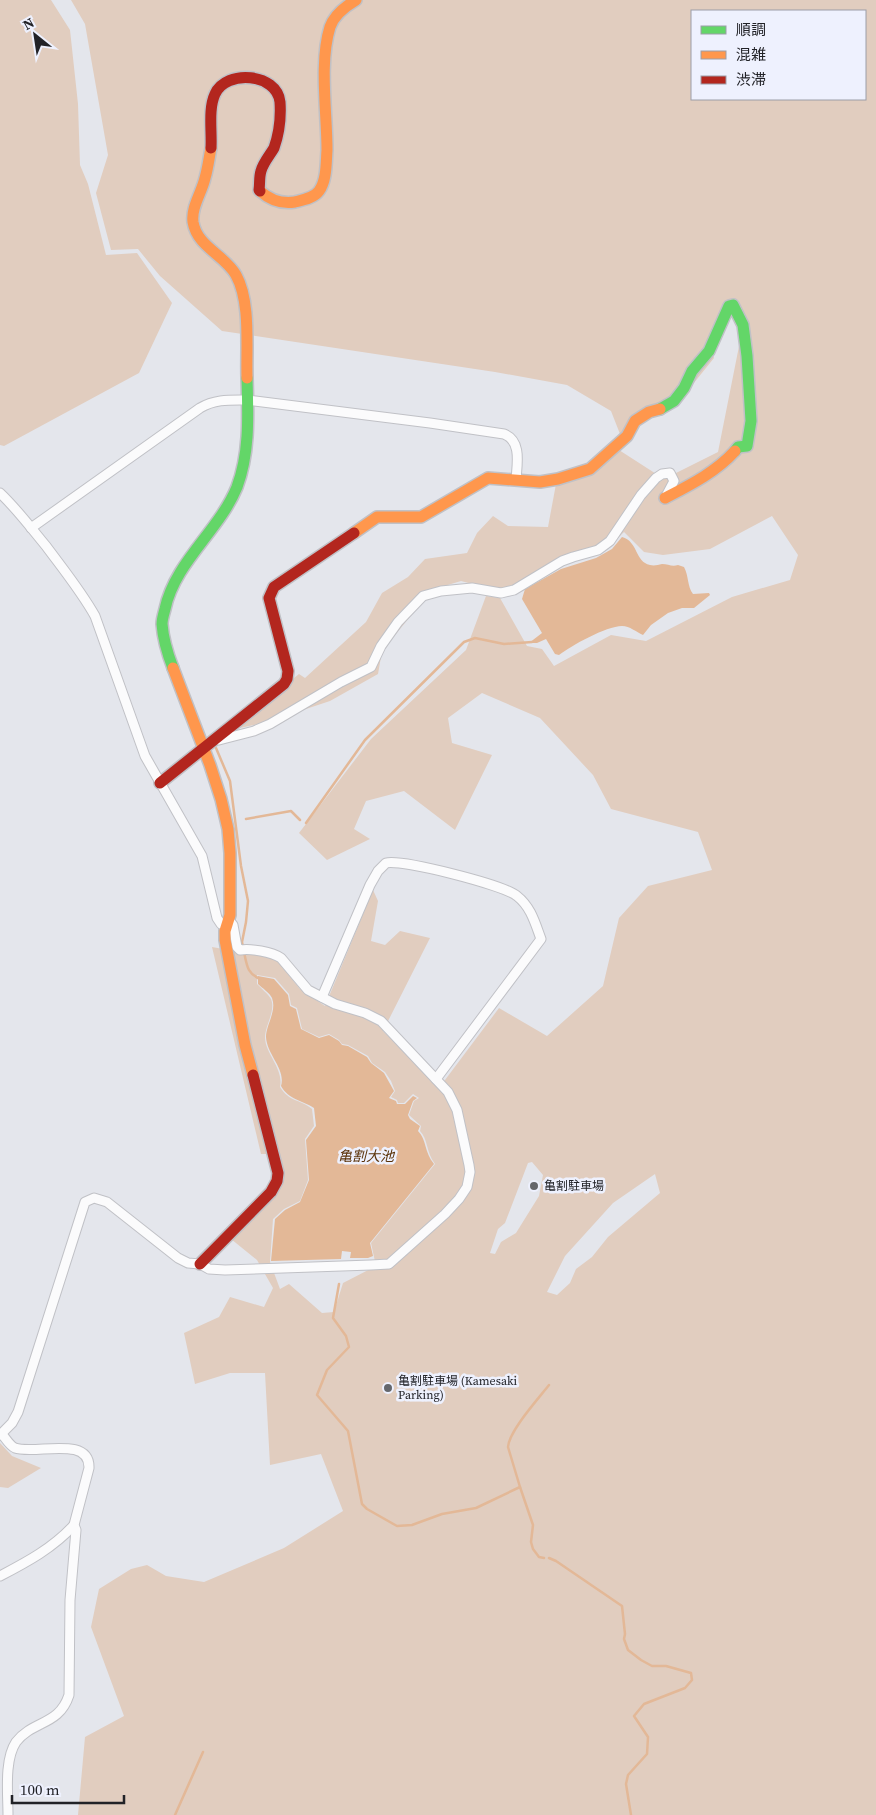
<svg xmlns="http://www.w3.org/2000/svg" width="876" height="1815" font-family="'Source Serif 4','Noto Sans JP',serif">
<style>
.green{fill:#e1cdbf;fill-rule:evenodd}
.water{fill:#e3b897}
.lines{fill:none;stroke-linecap:round;stroke-linejoin:round}
.stream{stroke:#e3b897;stroke-width:2.5}
.street-casing{stroke:#c0c1c6;stroke-width:11}
.fast-casing{stroke:#c0c1c6;stroke-width:14}
.slow-casing{stroke:#c0c1c6;stroke-width:14}
.jam-casing{stroke:#c0c1c6;stroke-width:14}
.street{stroke:#fbfbfc;stroke-width:9}
.fast{stroke:#63d668;stroke-width:11}
.slow{stroke:#ff974d;stroke-width:11}
.jam{stroke:#b3261e;stroke-width:11}
.poi-dot{fill:#65676c;stroke:#eef1fe;stroke-width:2}
.labels{text-anchor:middle;stroke-width:5;stroke-linejoin:round;paint-order:stroke}
.poi-label{font-size:12px;fill:#212227;stroke:#eef1fe;text-anchor:start}
.water-label{font-size:14px;font-style:italic;fill:#5a3208;stroke:#eef1fe}
</style>
<rect width="100%" height="100%" fill="#e4e6ec"/>
<g class="green">
<path d="M0 0H51L70 30 78 104 80 165 88 184 106 255 137 253 172 303 139 373 4 446 0 445Z"/>
<path d="M71 0H876V1815H78L85 1737 124 1716 91 1627 99 1589 131 1569 147 1565 166 1576 204 1582 284 1548 343 1511 321 1454 270 1465 265 1373H230L195 1384 184 1333 219 1317 230 1297 264 1307 273 1288 257 1260 231 1239 277 1193 279 1154H261L212 947 275 958 300 989 325 1006 373 890 378 901 371 941 385 945 400 931 430 938 383 1031 439 1088 499 1008 547 1036 603 986 619 918 648 886 712 870 698 832 611 809 593 775 540 718 482 693 448 718 452 743 492 755 455 830 404 791 366 801 354 829 370 839 327 860 299 833 371 739 466 650 486 596 500 598 527 646 542 649 554 666 611 635 646 641 732 597 790 580 798 555 772 516 710 549 663 555 644 552 624 532 608 548 586 558 562 565 511 594 461 581 421 593 422 602 382 651 378 674 330 701 267 722 240 728 237 724 299 674 305 678 366 622 382 593 408 577 425 559 467 553 477 533 493 516 508 526 548 527 556 484 619 450 664 479 718 452 744 321 723 313 710 342 714 358 685 394 620 434 611 411 567 385 495 372 222 331 160 276 138 249 111 250 96 193 108 155 85 24ZM692 11H865V99H692ZM257 975 275 978 289 994 291 1005 297 1008 302 1029 319 1037 329 1034 339 1040 342 1044 348 1045 368 1056 372 1063 385 1072 391 1081 395 1091 391 1097 397 1100 398 1103H404L413 1094 419 1098 414 1101 409 1115 421 1126 420 1131C428 1139 426 1152 435 1164L371 1243 376 1266 343 1283 334 1312 322 1313 289 1284 280 1289 270 1262 273 1219 284 1209 300 1201 308 1180 305 1139 314 1126 312 1109C300 1099 289 1102 280 1087 284 1069 266 1055 265 1038 265 1025 276 1011 271 999 268 994 261 988 257 984ZM532 1162 543 1175 539 1196 516 1233 501 1242 495 1254 490 1253 498 1229 505 1223 528 1163ZM655 1174 660 1193 608 1237 592 1257 576 1269 570 1283 557 1295 547 1292 565 1256 613 1203Z"/>
<path d="M0 1443 12 1456 41 1468 8 1488 0 1487Z"/>
</g>
<g class="water">
<path d="M622 537C638 541 635 562 650 565 654 566 658 565 662 564 668 564 672 567 678 565L684 567C689 576 687 586 693 594L709 593 710 595 694 608H682L668 613 651 625 643 635C636 632 630 626 622 626 606 626 571 646 559 655L555 654 546 639 537 643H529L542 633 522 599 525 589 561 569 596 558 612 549Z"/>
<path d="M258 976 274 979 288 995 290 1006 296 1009 301 1029 319 1038 329 1035 339 1041 342 1045 348 1046 367 1057 371 1063 384 1073 394 1091 389 1098 396 1101 397 1104H405L413 1096 417 1098 413 1101 408 1115 410 1119 420 1126 418 1131C427 1140 424 1152 434 1164L370 1243 373 1256 368 1258H350L351 1252 342 1251 341 1259 271 1261 275 1219 285 1210 300 1202 309 1180 306 1140 316 1126 314 1108C302 1100 289 1100 281 1086 286 1069 267 1055 266 1037 266 1025 277 1011 272 998 270 993 262 988 258 984Z"/>
</g>
<g class="lines">
<g class="stream">
<path d="M216 748 230 781 241 866 248 901 246 922 242 942 243 947"/>
<path d="M246 819 291 811 300 820"/>
<path d="M306 823 365 740 464 642 475 638 504 644 532 642"/>
<path d="M244 952C247 966 247 973 260 979"/>
<path d="M339 1284 333 1318 346 1336 349 1347 327 1370 317 1395 348 1431 362 1504 367 1509 397 1526 412 1525 442 1514 476 1508 520 1487 533 1525 531 1542 533 1549 539 1557 544 1558"/>
<path d="M520 1487 508 1447C509 1431 538 1399 549 1385"/>
<path d="M549 1558 556 1561 622 1606 625 1634 624 1639 628 1650 641 1660 652 1666H666L691 1673 692 1680 685 1688 644 1704 634 1716 648 1737 647 1754 628 1775 626 1784 631 1815"/>
<path d="M175 1815 203 1752"/>
</g>
<g class="street-casing">
<g id="street">
<path d="M0 493C17 509 31 528 46 546 63 569 81 591 95 616L145 756 202 856 217 918 221 924 227 927"/>
<path d="M31 528 200 408C215 399 230 400 247 400L430 423 504 434C522 441 517 464 516 480"/>
<path d="M216 739 219 740 254 731 270 724 341 682 371 667 381 646 398 622 423 596 441 591 472 588 501 593 514 590 562 561 573 557 598 550 610 541 641 495 656 478 662 474 670 473 674 481 665 498"/>
<path d="M322 997 370 885 378 871 386 863C402 859 504 885 517 896 531 907 535 923 541 939L436 1079"/>
<path d="M2 1434C6 1439 10 1446 15 1448 35 1455 90 1435 89 1468L74 1525 76 1530 70 1600 69 1695C59 1726 33 1720 16 1742 4 1760 8 1794 8 1815"/>
<path d="M0 1435 12 1423 18 1412 85 1202 94 1198 107 1202 178 1258 188 1263 200 1264 209 1269 225 1270 371 1265 389 1264 445 1214 459 1199 467 1187 470 1172 469 1165 457 1110 448 1092 381 1021 365 1013 335 1004 308 990 281 958C272 952 250 948 240 950L237 947 233 925 229 920"/>
<path d="M0 1576C27 1562 53 1548 74 1525"/>
</g>
</g>
<g class="fast-casing">
<g id="fast">
<path d="M660 409 674 401 684 388 692 371 709 351 729 306 733 305 743 325 747 356 751 421 747 446 738 447 735 451"/>
<path d="M173 668C168 655 163 638 162 624 162 619 164 613 165 609 175 562 219 531 237 487 250 452 248 415 247 378"/>
</g>
</g>
<g class="slow-casing">
<g id="slow">
<path d="M211 148C209 158 208 168 205 178 202 192 191 207 193 222 197 247 225 255 236 275 251 302 246 347 247 378"/>
<path d="M260 191C271 201 282 204 295 202 303 200 314 198 319 191 327 180 326 162 327 150 327 113 319 62 330 27 334 15 346 6 356 0"/>
<path d="M665 498C690 485 716 472 735 451"/>
<path d="M354 533 377 517H421L488 478 540 482 558 479 590 469 627 436 635 421 649 412 660 409"/>
<path d="M173 668 210 765 221 799 228 829 230 853V915L225 931V940L245 1045 253 1075"/>
</g>
</g>
<g class="jam-casing">
<g id="jam">
<path d="M211 148C212 131 208 109 215 94 226 69 277 73 280 102 281 117 279 134 274 148 270 155 263 163 261 171 259 177 260 184 259 190L260 191"/>
<path d="M160 783 284 684 287 679 288 671 269 598 274 587 354 533"/>
<path d="M200 1264 271 1192 277 1181 278 1173 253 1075"/>
</g>
</g>
<use href="#street" class="street"/>
<use href="#fast" class="fast"/>
<use href="#slow" class="slow"/>
<use href="#jam" class="jam"/>
</g>
<g class="poi-dot">
<circle cx="534" cy="1186" r="5"/>
<circle cx="388" cy="1388" r="5"/>
</g>
<g class="labels">
<g class="poi-label">
<text x="544" y="1190">亀割駐車場</text>
<text x="398" y="1385">亀割駐車場 (Kamesaki<tspan x="398" dy="14">Parking)</tspan></text>
</g>
<g class="water-label">
<text x="366" y="1161">亀割大池</text>
</g>
</g>
<rect x="691" y="10" width="175" height="90" fill="#eef1fe" stroke="#9c9ea8"/>
<rect x="701" y="26" width="25" height="8" fill="#63d668" stroke="#9c9ea8"/>
<text x="736" y="35" font-size="15" fill="#212227">順調</text>
<rect x="701" y="51" width="25" height="8" fill="#ff974d" stroke="#9c9ea8"/>
<text x="736" y="60" font-size="15" fill="#212227">混雑</text>
<rect x="701" y="76" width="25" height="8" fill="#b3261e" stroke="#9c9ea8"/>
<text x="736" y="85" font-size="15" fill="#212227">渋滞</text>
<g transform="translate(35 35) rotate(330)" stroke="#eef1fe" stroke-width="4" paint-order="stroke">
<path d="M0-4L9 19L0 12L-9 19Z" fill="#212227"/>
<text y="-8" font-size="14" font-weight="bold" text-anchor="middle" fill="#212227">N</text>
</g>
<path d="M12 1795v8h112v-8" fill="none" stroke="#212227" stroke-width="2.5"/>
<text x="20" y="1795" font-size="15" fill="#212227" stroke="#eef1fe" stroke-width="4" paint-order="stroke">100 m</text>
</svg>
